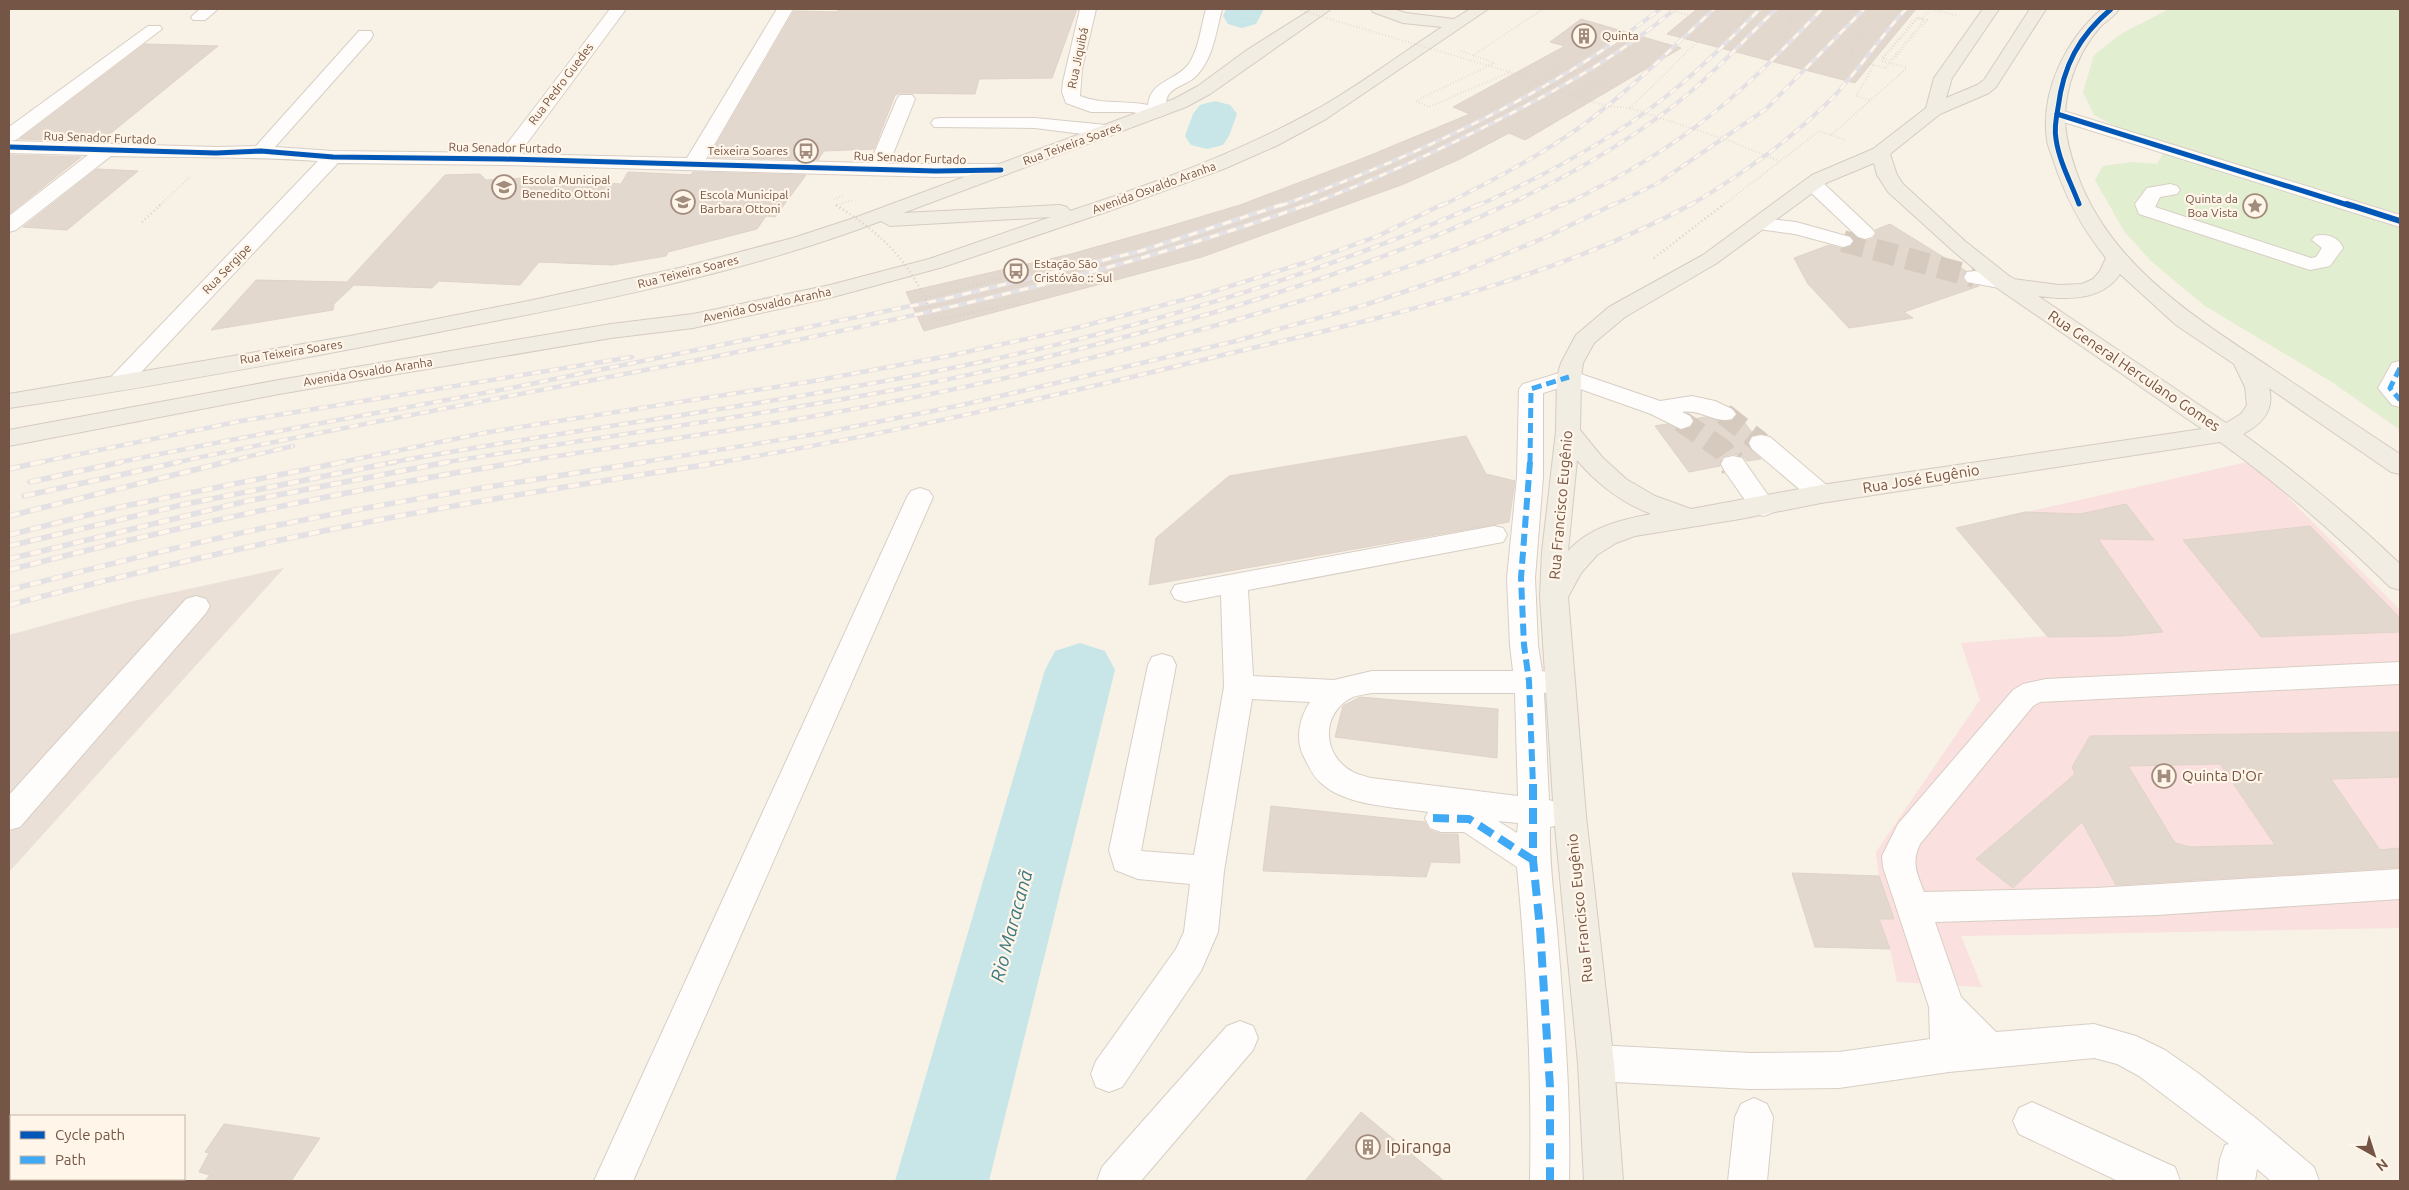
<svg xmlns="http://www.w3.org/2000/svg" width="2409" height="1190" font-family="Ubuntu,sans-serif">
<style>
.industrial{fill:#eae0d7}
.medical{fill:#fae0de}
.green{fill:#e2eed0}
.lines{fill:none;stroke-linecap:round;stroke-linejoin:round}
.river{fill:#c8e6e7;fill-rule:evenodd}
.building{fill:#e3d8ce;stroke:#e0d3c9;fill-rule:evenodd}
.minor-tunnel-far1{stroke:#d6cabe;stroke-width:22;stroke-dasharray:22 11;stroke-linecap:butt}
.minor-tunnel{stroke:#d6cabe;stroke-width:28;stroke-dasharray:28 14;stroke-linecap:butt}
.minor-casing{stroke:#d8cec5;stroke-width:2}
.major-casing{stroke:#d5cbc3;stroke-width:2}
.path-far1{stroke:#dad0cb;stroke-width:2;stroke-dasharray:0.5 2.5;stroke-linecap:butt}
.path{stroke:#dad0cb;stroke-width:2.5;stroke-dasharray:1 3;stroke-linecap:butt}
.minor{fill:#fefdfb;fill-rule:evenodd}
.major{fill:#f2ede3;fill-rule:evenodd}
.rail-far2-casing{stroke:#e4e1e4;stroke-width:4}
.rail-far1-casing{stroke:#e4e1e4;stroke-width:4.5}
.rail-casing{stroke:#e4e1e4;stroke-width:5.5}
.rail-far2{stroke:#fff5e8;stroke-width:2.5;stroke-dasharray:8;stroke-linecap:butt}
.rail-far1{stroke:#fff5e8;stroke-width:3;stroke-dasharray:9;stroke-linecap:butt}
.rail{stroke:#fff5e8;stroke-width:4;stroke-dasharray:11;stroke-linecap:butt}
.path-bridge-far1{stroke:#dad0cb;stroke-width:2;stroke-dasharray:0.5 2.5;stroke-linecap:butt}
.path-bridge{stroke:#dad0cb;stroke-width:2.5;stroke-dasharray:1 3;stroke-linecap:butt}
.quiet-far2{stroke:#3fa9f5;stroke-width:5;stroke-dasharray:10 5;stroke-linecap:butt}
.quiet-far1{stroke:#3fa9f5;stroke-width:6;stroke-dasharray:12 6;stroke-linecap:butt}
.quiet{stroke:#3fa9f5;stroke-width:8;stroke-dasharray:16 8;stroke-linecap:butt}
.cycleway-far1-casing{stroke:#fff5e8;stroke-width:7}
.cycleway-casing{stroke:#fff5e8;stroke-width:9}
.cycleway-far1{stroke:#0057b8;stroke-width:5}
.cycleway{stroke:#0057b8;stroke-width:6}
.labels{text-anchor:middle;stroke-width:4.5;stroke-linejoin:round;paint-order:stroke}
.far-poi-label{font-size:12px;fill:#755646;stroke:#fff5e8;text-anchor:start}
.far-street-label{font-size:12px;fill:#755646;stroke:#fff5e8}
.street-label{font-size:15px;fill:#755646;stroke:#fff5e8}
.poi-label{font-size:15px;fill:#755646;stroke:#fff5e8;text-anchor:start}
.near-poi-label{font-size:18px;fill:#755646;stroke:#fff5e8;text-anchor:start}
.near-water-label{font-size:19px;font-style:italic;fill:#3c7983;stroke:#fff5e8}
</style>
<rect width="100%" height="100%" fill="#f7f1e6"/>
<path class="industrial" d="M284 568 9 872V635L129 602Z"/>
<path class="medical" d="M2252 461 2400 610V928L1961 936 1982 987 1897 982 1890 949 1879 919H1894L1879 876 1876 852 1980 700 1961 643 2047 636 1956 528Z"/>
<path class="green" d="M2169 9H2400V430L2332 382 2205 306 2151 261 2124 231 2095 180 2103 166 2132 162 2157 164 2167 147 2124 131 2094 115 2083 92 2094 55 2121 34Z"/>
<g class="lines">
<g class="river">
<path d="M1226 9H1264L1256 24 1242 28 1228 24 1223 16Z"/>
<path d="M1215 101 1230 105 1237 114 1229 136 1223 145 1207 149 1191 145 1185 136 1193 114 1200 105Z"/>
<path d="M1080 643 1105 651 1115 670 989 1181H895L1045 670 1055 651Z"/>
</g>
</g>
<g class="building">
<path d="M838 9H1077L1052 78 979 79 975 94 900 93 895 95 874 149 824 151 818 160 709 157 794 11 837 12Z"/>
<path d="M1697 9H1916L1855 83 1667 34Z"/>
<path d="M1581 19 1681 48 1525 140 1509 133 1460 159 1404 184 1202 257 924 331 906 292 1071 254 1170 226 1240 205 1361 159 1470 114 1453 107 1565 46 1550 42Z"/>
<path d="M145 44 218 46 100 142 20 139Z"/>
<path d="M9 155 81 157 9 214Z"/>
<path d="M97 169 138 171 67 230 23 227Z"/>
<path d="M628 172 691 175 693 172 806 175 775 217 766 216 757 229 668 252 666 256 612 265 539 262 520 285 439 281 432 288 354 285 334 304 333 310 211 330 256 280 347 282 445 175 480 174 486 180 524 178 621 184Z"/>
<path d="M1890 224 1966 271 1962 278 1967 284 1979 286 1904 312 1913 318 1849 328 1808 284 1794 258 1829 245 1843 249 1851 247 1855 241 1853 237 1864 241 1873 239 1877 233 1875 230Z"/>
<path d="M1738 414 1754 435 1750 436 1747 444 1751 450 1761 459 1747 461 1742 456 1733 454 1722 457 1720 466 1689 472 1655 426 1667 424 1682 431 1692 427 1694 419 1705 417 1726 422 1733 420Z"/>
<path d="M1466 436 1486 474 1515 481 1509 522 1149 585 1156 538 1229 476Z"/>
<path d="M2126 504 2154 540 2098 539 2163 632 2122 636 2048 637 1956 528 2025 512 2080 514Z"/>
<path d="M2310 526 2400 618V632L2261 637 2183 540Z"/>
<path d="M1360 697 1498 709 1497 758 1335 737 1343 706Z"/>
<path d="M2400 732V777L2331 779 2380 850 2400 848V867L2116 885 2082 822 2013 888 1976 859 2075 774 2072 767 2090 736ZM2220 764 2275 845 2190 847 2175 843 2128 766Z"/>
<path d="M1271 806 1425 822 1429 830 1441 834H1458L1460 863 1431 862 1426 877 1263 871Z"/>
<path d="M1792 873 1879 876 1894 919H1879L1890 949 1815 947Z"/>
<path d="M1361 1112 1444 1181H1305Z"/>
<path d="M224 1124 320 1138 291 1181H205L210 1175 199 1172 209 1153 205 1152Z"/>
</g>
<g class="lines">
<g class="minor-tunnel-far1">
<path d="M1843 241 1975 277"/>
<path d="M1724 414 1761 443"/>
<path d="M1681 421 1723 450 1732 463"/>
</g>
<path class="minor-tunnel" d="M1731 462 1733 464"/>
<g class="minor-casing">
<g id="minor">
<path d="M200 9H218L205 20H193L191 17Z"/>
<path d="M610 9H626L519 154 687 158 777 9H793L706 159 870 163 897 99 900 95H912L915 99 889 164H1001L1008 166 1011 170 1008 174 1001 176 936 177 505 165 338 163 128 386 120 388 112 386 108 381 112 376 318 161C249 156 180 158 111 156L16 230 9 232V216L88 155 9 153V127L148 26H160L162 29 16 140 10 141 216 147 256 146 359 31H371L373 35 371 39 275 147 333 151 500 153Z"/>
<path d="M1080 9H1096L1082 69 1080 96C1102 105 1125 100 1148 105 1150 81 1175 81 1188 65 1199 50 1201 26 1206 9H1222C1216 32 1213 60 1195 77 1188 84 1175 86 1169 94 1164 100 1168 109 1163 116L1157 117 1132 112H1091L1066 103 1062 92 1063 82Z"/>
<path d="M2057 109 2400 215V227L2051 118 2048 114 2051 110Z"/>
<path d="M940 118H1035L1106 125 1113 127 1115 131 1113 135 1106 137 1035 128 934 127 931 123 934 119Z"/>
<path d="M1813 178 1820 180 1872 229 1875 233 1872 237 1865 239 1858 237 1806 188 1803 184 1806 180Z"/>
<path d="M2170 184 2177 186 2180 190 2177 194 2160 197 2155 207 2311 258 2316 257 2322 248 2312 240 2315 236C2326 233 2339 237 2343 248L2330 266 2310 270 2139 214 2135 204 2147 188Z"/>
<path d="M1759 218 1796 222 1850 237 1853 241 1850 245 1843 247 1795 234 1752 228 1749 224 1752 220Z"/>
<path d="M1975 271 2013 278 2016 283 2013 288 2005 289 1967 282 1964 277 1967 272Z"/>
<path d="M2400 361V407L2392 405 2378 388 2392 363Z"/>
<path d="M1569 370 1660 401 1692 396 1715 401 1732 409 1736 414 1732 419C1714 424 1702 409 1682 412L1690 416 1693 421 1690 426 1681 429 1651 414 1569 385 1543 393V477L1535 578 1538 645 1542 671 1558 674 1563 682 1558 690 1544 693 1549 800 1562 804 1567 814 1562 824 1550 827C1549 862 1554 895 1557 930 1564 1013 1571 1097 1569 1181H1530C1532 1076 1527 972 1517 867L1464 832H1441L1430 828 1425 818 1428 812C1396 807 1345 806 1321 783 1313 776 1309 767 1304 757 1295 739 1299 719 1310 702L1252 699 1224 871 1218 932 1201 971 1122 1087 1109 1092 1096 1087 1091 1074 1096 1061 1176 949 1184 932 1190 884 1138 879 1115 870 1109 850 1148 665 1152 657 1162 654 1172 657 1176 665 1141 851 1194 855 1224 687 1221 595 1185 602 1175 599 1171 592 1175 585 1494 526 1503 528 1507 535 1503 542 1248 590 1253 676 1334 680 1372 671H1513L1510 645 1507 578 1517 477 1519 389 1523 384ZM1372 693H1515L1518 796 1371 778C1361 775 1351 773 1343 765 1321 745 1325 710 1353 697 1359 695 1366 694 1372 693ZM1498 821 1518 823 1517 833Z"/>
<path d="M1761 435 1770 437 1830 488 1834 494 1830 500 1821 503 1812 500 1752 449 1749 443 1752 437Z"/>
<path d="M1733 456 1742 458 1772 501 1776 507 1772 513 1763 516 1754 513 1724 470 1721 464 1724 458Z"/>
<path d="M920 488 929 491 933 497 633 1181H594L907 497 911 491Z"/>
<path d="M196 596 206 599 210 606 206 613 20 827 9 830V795L186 599Z"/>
<path d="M2400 662V684L2040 702 2033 706 1920 844C1911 863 1917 873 1924 892L2096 888 2400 869V899L2157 915 1935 922 1961 997 1996 1032 2094 1024 2136 1036 2165 1050 2198 1073 2258 1120 2314 1167 2319 1181H2271L2257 1169 2255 1181H2217L2220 1159 2225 1145 2229 1144 2139 1076 2117 1064 2094 1058 1949 1072 1839 1088 1750 1089 1596 1081 1583 1076 1578 1063 1583 1050 1596 1045 1750 1053 1839 1052 1930 1039 1929 1007 1883 867 1882 856 1898 824 2013 690 2023 684 2046 679Z"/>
<path d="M1240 1021 1253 1026 1258 1038 1253 1050 1141 1181H1097L1102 1167 1227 1026Z"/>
<path d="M1754 1098 1767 1104 1773 1117 1767 1181H1728L1735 1117 1741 1104Z"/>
<path d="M2032 1102 2175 1167 2180 1181H2118L2019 1134 2013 1121 2019 1108Z"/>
</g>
</g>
<g class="major-casing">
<g id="major">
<path d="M1312 9H1331L1210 94 1186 107 903 213 1060 205 1067 207 1070 211C1152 184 1235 154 1312 112 1356 88 1399 55 1442 27L1403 23 1373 12 1371 9H1393L1406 13 1454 19 1470 9H1488L1326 119 1278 145 1226 168 1109 211 943 267 833 297 693 328 611 338 279 394 9 446V430L279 380 611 324 693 314 830 285 929 259 1051 217 890 226 881 221C747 272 604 300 464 327 313 357 161 386 9 408V394L350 336 533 300 679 268 793 238 854 218 1174 99 1198 86 1247 50Z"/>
<path d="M1983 9H1999L1952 78 1946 98 1977 85 1984 80 2030 9H2046L1996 87 1989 93 1940 114 1890 154 1897 175 1903 184 1966 242 2013 279 2059 285 2082 284 2093 279 2100 271 2106 258C2082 228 2066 199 2054 162 2052 155 2048 148 2047 140 2040 92 2066 39 2102 9H2119C2115 16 2106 21 2100 27 2086 43 2076 62 2070 83 2061 118 2065 138 2076 171 2108 264 2194 317 2271 368 2314 397 2357 426 2400 454V474L2391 472 2269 388C2275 410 2262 424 2243 434 2298 474 2351 517 2400 564V590L2390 587C2337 535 2281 486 2220 442L1821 503 1740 519 1635 536 1616 543 1597 555 1581 573 1568 597 1586 816 1614 1063 1623 1181H1584L1578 1063 1554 816 1540 596 1542 552 1556 431 1557 377 1561 363 1576 335 1609 307 1703 255 1812 175 1873 149 1926 108 1934 78ZM1874 163 1877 175 1888 192 1952 250 1997 288 2202 429 1821 485 1691 509 1655 496 1626 479 1602 457 1580 430 1581 377 1583 363 1594 343 1625 317 1717 263 1826 183ZM2120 274 2176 325 2234 364 2245 387 2247 405 2241 414 2226 423 2038 296C2067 300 2102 301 2120 274ZM1577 460C1598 485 1621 502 1651 514 1620 520 1590 527 1568 551Z"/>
</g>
</g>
<g class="path-far1">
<path d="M1240 18 1258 19"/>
<path d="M1922 19 1930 9 1956 15"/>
<path d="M1738 29 1749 9"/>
<path d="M1784 41 1793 14"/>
<path d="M1461 51 1494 63"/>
<path d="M1474 55 1543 9"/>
<path d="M1849 58 1862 34"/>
<path d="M1494 63 1416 101 1429 107 1510 72"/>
<path d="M1870 64 1886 68"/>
<path d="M1906 67 1881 61 1918 18 1924 20"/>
<path d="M1526 87 1562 67"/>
<path d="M1563 99 1596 79 1606 82 1580 98"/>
<path d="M1869 100 1856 96 1874 65"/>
<path d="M1630 108 1697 42"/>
<path d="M1845 140 1831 135 1907 68"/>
<path d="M834 199 845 195"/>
<path d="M159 206 190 177"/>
<path d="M1722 206 1819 131 1831 135"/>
</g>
<g class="path">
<path d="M142 222 161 204"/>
<path d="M1654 258 1724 204"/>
<path d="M926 298 1002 278"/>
<path d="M973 312 1018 303"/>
</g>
<use href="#minor" class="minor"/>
<use href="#major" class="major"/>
<g class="rail-far2-casing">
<g id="rail-far2">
<path d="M1280 206C1411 158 1550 95 1660 9"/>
<path d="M1305 206C1373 181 1438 151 1502 118 1563 87 1623 53 1675 9"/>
<path d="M1441 206C1490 182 1538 157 1583 125 1630 90 1671 49 1714 9"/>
<path d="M1477 206C1546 175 1616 138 1674 90 1705 65 1732 37 1760 9"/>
<path d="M1505 206C1569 176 1634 139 1688 94 1719 68 1747 37 1776 9"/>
<path d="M1561 206C1616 180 1670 149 1717 110 1755 79 1788 44 1822 9"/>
<path d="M1611 206 1658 183 1766 109 1864 9"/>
<path d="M1689 206C1744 173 1794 138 1838 92 1862 65 1882 35 1906 9"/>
</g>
</g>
<g class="rail-far1-casing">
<g id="rail-far1">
<path d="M36 463 241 421 632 357"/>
<path d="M115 463 236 439 511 388 940 300 1141 251 1284 204"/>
<path d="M173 463C364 422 557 388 748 350 938 312 1126 270 1309 204"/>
<path d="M221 463 293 446"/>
<path d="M337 463 489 432 814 381 948 356 1072 329 1202 295 1307 262 1378 236 1443 204"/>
<path d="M388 463C589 426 791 403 990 360 1158 323 1323 273 1480 204"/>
<path d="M441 463C592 438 744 418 894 390 1001 370 1107 343 1212 313 1313 283 1413 249 1508 204"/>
<path d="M513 463C613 447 714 434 815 416 974 388 1132 351 1287 305 1381 277 1474 246 1563 204"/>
<path d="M637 463 822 433 962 405 1236 341 1365 305 1459 273 1544 238 1614 204"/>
<path d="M715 463C886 435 1055 396 1223 355 1383 317 1545 283 1692 204"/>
</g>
</g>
<g class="rail-casing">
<g id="rail">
<path d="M9 469 41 462"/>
<path d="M30 482 121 462"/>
<path d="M24 496 179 462"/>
<path d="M9 516 226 462"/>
<path d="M9 535 115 508 343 462"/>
<path d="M9 546 186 504 395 462"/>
<path d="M9 559 247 501 448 462"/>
<path d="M9 570C178 526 348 490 520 462"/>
<path d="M9 590C95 568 182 545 269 527 394 501 519 482 645 462"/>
<path d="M9 605C125 575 241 547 358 524 479 500 601 481 723 462"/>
</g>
</g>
<use href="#rail-far2" class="rail-far2"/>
<use href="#rail-far1" class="rail-far1"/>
<use href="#rail" class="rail"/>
<g class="path-bridge-far1">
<path d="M1296 9 1510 72 1580 98 1607 106 1630 108 1730 141 1779 161"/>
<path d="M1664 9 1689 15"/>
<path d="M1886 68 1927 20 1917 17 1882 58 1891 60 1924 20"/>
<path d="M1550 87 1576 71 1562 67"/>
<path d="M837 205 852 200"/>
</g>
<path class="path-bridge" d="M836 205C889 239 910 262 935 320L973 312"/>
<g class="quiet-far2">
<path d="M2400 368 2390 388 2400 400"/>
<path d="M1530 463 1531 389 1569 377"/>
</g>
<path class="quiet-far1" d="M1530 462 1521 578 1524 645 1529 681 1533 786"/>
<g class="quiet">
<path d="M1533 784V860L1540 928 1550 1087V1181"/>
<path d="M1433 818 1469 819 1533 860"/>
</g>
<g class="cycleway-far1-casing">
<g id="cycleway-far1">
<path d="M2057 114 2351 206"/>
<path d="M9 147 216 153 261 151 333 157 505 159 936 171 1001 170"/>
<path d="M2079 204C2071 183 2059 161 2056 139 2054 129 2056 118 2058 108 2063 66 2079 36 2111 9"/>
</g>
</g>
<g class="cycleway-casing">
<path id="cycleway" d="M2347 204 2400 221"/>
</g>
<use href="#cycleway-far1" class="cycleway-far1"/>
<use href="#cycleway" class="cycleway"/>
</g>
<defs>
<g id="building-ring" transform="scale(1.25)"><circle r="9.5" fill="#fff5e8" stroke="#a28c7e" stroke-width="1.5"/><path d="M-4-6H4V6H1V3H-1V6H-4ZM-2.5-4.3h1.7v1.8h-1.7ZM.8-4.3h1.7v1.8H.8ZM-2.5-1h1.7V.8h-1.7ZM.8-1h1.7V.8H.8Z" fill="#a28c7e"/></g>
<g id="bus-ring" transform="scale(1.25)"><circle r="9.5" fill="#fff5e8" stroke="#a28c7e" stroke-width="1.5"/><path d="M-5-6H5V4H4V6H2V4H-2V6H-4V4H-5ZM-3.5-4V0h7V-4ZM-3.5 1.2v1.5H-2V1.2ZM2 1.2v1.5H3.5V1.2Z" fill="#a28c7e"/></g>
<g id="school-ring" transform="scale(1.25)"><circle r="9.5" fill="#fff5e8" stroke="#a28c7e" stroke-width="1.5"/><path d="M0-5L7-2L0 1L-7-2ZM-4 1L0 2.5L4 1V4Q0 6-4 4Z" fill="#a28c7e"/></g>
<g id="sight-ring" transform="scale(1.25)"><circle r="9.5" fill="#fff5e8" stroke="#a28c7e" stroke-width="1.5"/><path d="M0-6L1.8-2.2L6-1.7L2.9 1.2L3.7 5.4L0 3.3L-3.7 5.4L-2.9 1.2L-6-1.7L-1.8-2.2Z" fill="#a28c7e"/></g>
<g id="hospital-ring" transform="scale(1.25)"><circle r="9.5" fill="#fff5e8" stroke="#a28c7e" stroke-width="1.5"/><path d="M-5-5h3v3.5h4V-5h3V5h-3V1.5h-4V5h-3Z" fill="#a28c7e"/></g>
</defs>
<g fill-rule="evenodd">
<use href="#building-ring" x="1584" y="36"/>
<use href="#bus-ring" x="806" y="151"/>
<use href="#school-ring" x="504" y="187"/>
<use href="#school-ring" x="683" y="202"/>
<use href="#sight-ring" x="2255" y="206"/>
<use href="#bus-ring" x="1016" y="271"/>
<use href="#hospital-ring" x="2164" y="776"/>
<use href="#building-ring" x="1368" y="1147"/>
</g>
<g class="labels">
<g class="far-poi-label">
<text x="1602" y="40">Quinta</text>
<text x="788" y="155" text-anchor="end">Teixeira Soares</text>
<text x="522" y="184">Escola Municipal<tspan x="522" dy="14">Benedito Ottoni</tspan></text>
<text x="700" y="199">Escola Municipal<tspan x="700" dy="14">Barbara Ottoni</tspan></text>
<text x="2238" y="203" text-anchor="end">Quinta da<tspan x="2238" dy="14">Boa Vista</tspan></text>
<text x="1034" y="268">Estação São<tspan x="1034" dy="14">Cristóvão :: Sul</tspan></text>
</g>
<g class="far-street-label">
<text transform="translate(1078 58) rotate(-78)" y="4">Rua Jiquibá</text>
<text transform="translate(561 84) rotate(-53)" y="4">Rua Pedro Guedes</text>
<text transform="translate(100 138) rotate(2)" y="4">Rua Senador Furtado</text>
<text transform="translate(1072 144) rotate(-20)" y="4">Rua Teixeira Soares</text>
<text transform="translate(505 148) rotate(1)" y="4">Rua Senador Furtado</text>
<text transform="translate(910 158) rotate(2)" y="4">Rua Senador Furtado</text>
<text transform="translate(1154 188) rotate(-20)" y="4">Avenida Osvaldo Aranha</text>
<text transform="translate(227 269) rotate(-46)" y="4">Rua Sergipe</text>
<text transform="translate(688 272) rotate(-14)" y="4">Rua Teixeira Soares</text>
<text transform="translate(767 305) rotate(-12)" y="4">Avenida Osvaldo Aranha</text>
<text transform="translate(291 352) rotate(-9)" y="4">Rua Teixeira Soares</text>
<text transform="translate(368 372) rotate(-9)" y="4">Avenida Osvaldo Aranha</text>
</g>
<g class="street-label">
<text transform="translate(2134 371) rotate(34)" y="5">Rua General Herculano Gomes</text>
<text transform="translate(1921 479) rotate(-9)" y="5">Rua José Eugênio</text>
<text transform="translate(1561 505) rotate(-85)" y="5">Rua Francisco Eugênio</text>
<text transform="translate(1580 908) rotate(-96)" y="5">Rua Francisco Eugênio</text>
</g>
<g class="poi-label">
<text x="2182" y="781">Quinta D'Or</text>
</g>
<g class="near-poi-label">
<text x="1386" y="1153">Ipiranga</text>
</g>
<g class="near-water-label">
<text transform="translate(1011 926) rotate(-75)" y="7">Rio Maracanã</text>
</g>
</g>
<rect width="2409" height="1190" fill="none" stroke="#755646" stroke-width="20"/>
<rect x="10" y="1115" width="175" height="65" fill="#fff5e8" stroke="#c8b5a7"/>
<rect x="20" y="1131" width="25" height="8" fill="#0057b8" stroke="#c8b5a7"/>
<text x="55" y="1140" font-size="15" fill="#755646">Cycle path</text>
<rect x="20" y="1156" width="25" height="8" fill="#3fa9f5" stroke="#c8b5a7"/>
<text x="55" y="1165" font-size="15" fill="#755646">Path</text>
<g transform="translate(2374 1155) rotate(141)" stroke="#fff5e8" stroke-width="4" paint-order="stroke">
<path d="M0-4L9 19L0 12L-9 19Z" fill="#755646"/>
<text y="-8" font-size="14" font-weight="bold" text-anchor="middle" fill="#755646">N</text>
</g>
</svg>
